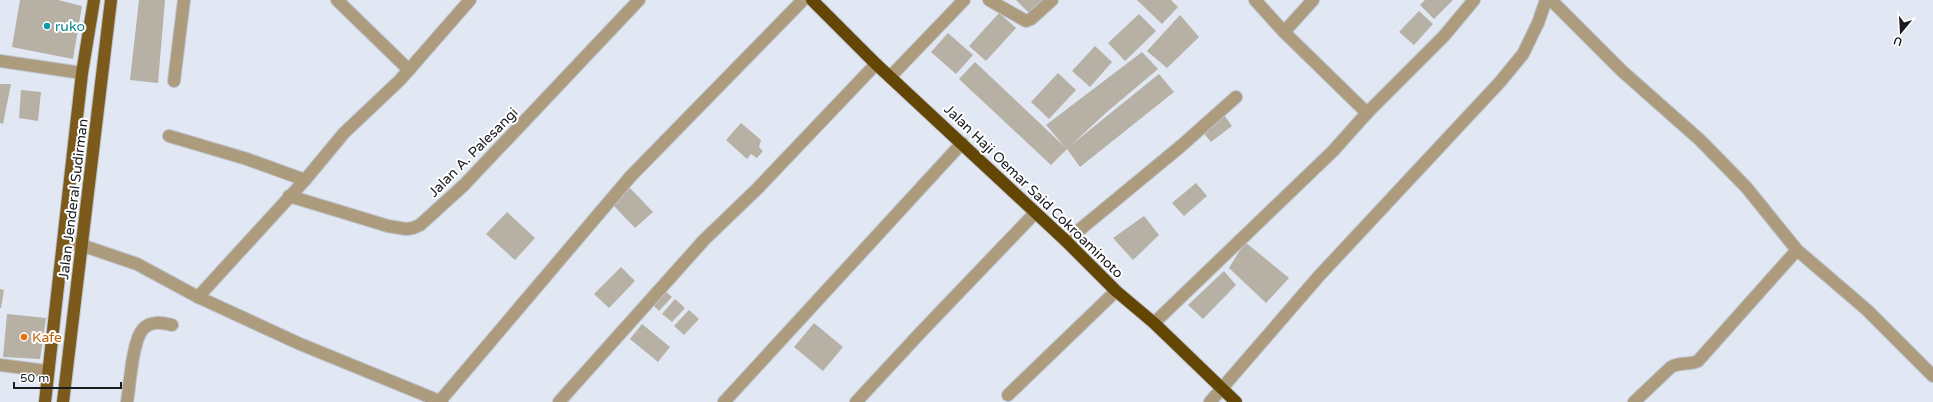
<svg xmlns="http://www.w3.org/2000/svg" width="1933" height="402" font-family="'Varela Round',sans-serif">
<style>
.building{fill:#b6b0a5}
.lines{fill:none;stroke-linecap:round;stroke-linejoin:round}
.minor-casing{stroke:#bdc3cd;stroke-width:14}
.major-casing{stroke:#bdc3cd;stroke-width:14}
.highway-casing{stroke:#bdc3cd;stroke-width:14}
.minor{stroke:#ad9b7d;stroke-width:12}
.major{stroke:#7b5a1b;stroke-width:12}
.highway{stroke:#634504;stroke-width:12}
.culture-dot{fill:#0f9aa8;stroke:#fff;stroke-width:1.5}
.food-dot{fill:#e8710a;stroke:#fff;stroke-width:1.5}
.labels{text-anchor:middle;stroke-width:4;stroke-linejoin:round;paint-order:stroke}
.culture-label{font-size:14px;fill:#0d838f;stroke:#fff;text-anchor:start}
.street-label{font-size:14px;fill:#191b1f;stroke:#fff}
.food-label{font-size:14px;fill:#c56008;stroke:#fff;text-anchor:start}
</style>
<rect width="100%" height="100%" fill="#e1e8f3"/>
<g class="building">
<path d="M20 0H58L82 6 73 59 12 47Z"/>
<path d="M139 0H165L158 83 130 80Z"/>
<path d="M1016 0H1044L1030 14Z"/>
<path d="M1137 0H1171L1178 7 1162 24Z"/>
<path d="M1425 0H1453L1434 19 1420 5Z"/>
<path d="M1419 11 1433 24 1414 45 1399 32Z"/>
<path d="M999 13 1016 28 986 61 969 46Z"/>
<path d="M1139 14 1156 31 1125 61 1108 43Z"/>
<path d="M1180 15 1199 37 1167 68 1147 51Z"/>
<path d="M948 33 973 55 956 74 931 52Z"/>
<path d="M1095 46 1112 62 1090 87 1072 71Z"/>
<path d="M1142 52 1158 69 1108 111 1071 145 1159 74 1174 92 1080 167 1067 149 1051 165 959 79 975 62 1065 147 1046 125Z"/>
<path d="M1058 73 1076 90 1049 119 1031 102Z"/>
<path d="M0 84H11L3 124 0 123Z"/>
<path d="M21 90 41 92 38 121 19 118Z"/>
<path d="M1224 115 1232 126 1211 142 1202 131Z"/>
<path d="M741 123 761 140 759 147 763 151 757 158 751 154 747 159 726 140Z"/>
<path d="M1196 183 1207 196 1184 216 1172 203Z"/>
<path d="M630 188 653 212 635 228 613 205Z"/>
<path d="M507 212 535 238 515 260 486 234Z"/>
<path d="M1144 216 1159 235 1133 260 1113 238Z"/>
<path d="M1245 242 1289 278 1266 303 1229 268Z"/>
<path d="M621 267 635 281 609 308 594 294Z"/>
<path d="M1224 271 1236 285 1203 319 1188 305Z"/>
<path d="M662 288 672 297 659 311 649 301Z"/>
<path d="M0 289 4 290 1 308H0Z"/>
<path d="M675 299 685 308 672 322 662 314Z"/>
<path d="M689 310 699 319 684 335 674 326Z"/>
<path d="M7 314 46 318 40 359 3 357Z"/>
<path d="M814 323 843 347 823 371 794 347Z"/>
<path d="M642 324 670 347 658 362 630 339Z"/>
</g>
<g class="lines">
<g class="minor-casing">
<g id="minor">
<path d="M337 0 409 70"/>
<path d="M989 0 1026 21 1031 19 1052 0"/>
<path d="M1255 0 1284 32 1367 113"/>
<path d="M1551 0 1622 71 1700 140 1746 187 1797 250 1867 310 1933 376"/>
<path d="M1284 32 1313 0"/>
<path d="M0 61 82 73"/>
<path d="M890 77 964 0"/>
<path d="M174 81 184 0"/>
<path d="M169 136 247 159 305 180"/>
<path d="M289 196 388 226 406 229 413 228 420 225 464 185 639 0"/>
<path d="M1066 241 1181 146 1236 97"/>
<path d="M63 242 81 245 137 264 198 297 300 344 442 402"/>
<path d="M198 297 305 180 344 133 400 80 470 0"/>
<path d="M1154 323 1333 151 1367 113 1444 36 1474 0"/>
<path d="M0 365 47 371"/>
<path d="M1008 395 1116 291"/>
<path d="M440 401 630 177 803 0"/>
<path d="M127 402C130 385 132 341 143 329 151 320 163 323 172 325"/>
<path d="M559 402 704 240 757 189 876 64"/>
<path d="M724 402 962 143"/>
<path d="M856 402 922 331 1035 213"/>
<path d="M1210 402 1319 276 1500 82 1523 54 1538 23 1546 0"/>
<path d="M1634 402 1671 367C1680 362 1689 365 1698 361L1797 250"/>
</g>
</g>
<g class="major-casing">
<g id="major">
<path d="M45 402 82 73 94 0"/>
<path d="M63 402 111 0"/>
</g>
</g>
<g class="highway-casing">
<path id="highway" d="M812 0 876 64 1066 241 1116 291 1154 323 1236 402"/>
</g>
<use href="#minor" class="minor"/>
<use href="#major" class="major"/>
<use href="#highway" class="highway"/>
</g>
<circle class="culture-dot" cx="47" cy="26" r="4"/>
<circle class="food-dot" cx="24" cy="337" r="4"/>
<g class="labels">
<g class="culture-label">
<text x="55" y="31">ruko</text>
</g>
<g class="street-label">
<text transform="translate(473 152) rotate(-45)" y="5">Jalan A. Palesangi</text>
<text transform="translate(1034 191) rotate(44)" y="5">Jalan Haji Oemar Said Cokroaminoto</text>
<text transform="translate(73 199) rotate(-83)" y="5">Jalan Jenderal Sudirman</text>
</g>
<g class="food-label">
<text x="32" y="342">Kafe</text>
</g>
</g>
<g transform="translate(1901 32) rotate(198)" stroke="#ffffff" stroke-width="3" paint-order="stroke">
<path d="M0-3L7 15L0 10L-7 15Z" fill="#191b1f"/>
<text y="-6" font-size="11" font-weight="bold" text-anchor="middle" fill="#191b1f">U</text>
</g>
<path d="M14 382v6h107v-6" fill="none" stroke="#191b1f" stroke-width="2"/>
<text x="20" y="382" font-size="12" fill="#191b1f" stroke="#ffffff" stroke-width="3" paint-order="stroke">50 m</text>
</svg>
